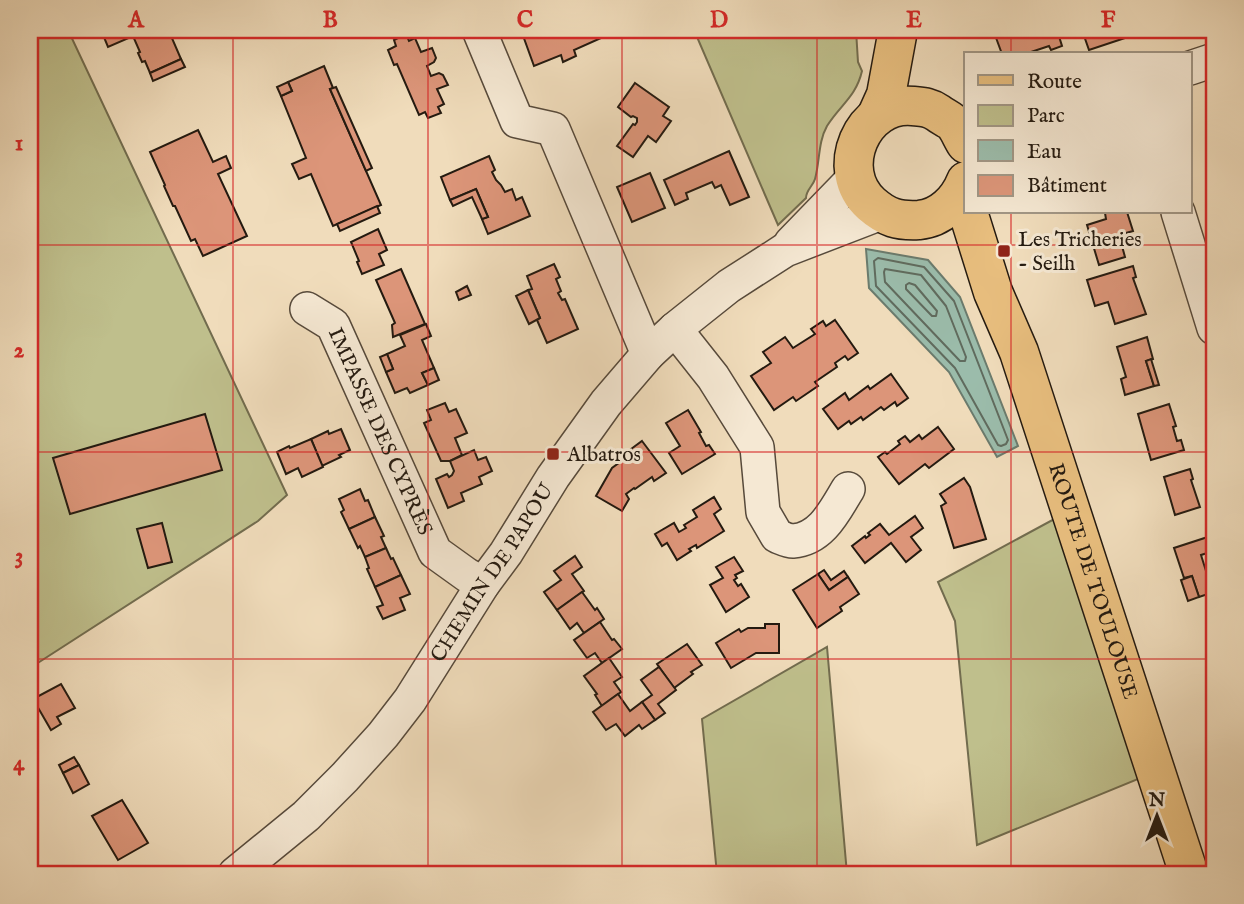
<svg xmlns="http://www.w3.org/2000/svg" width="1244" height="904" font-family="'IM FELL English',serif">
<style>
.green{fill:#bfbf8c;stroke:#726c4e;stroke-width:2}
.water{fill:#9bbcab;stroke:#6b7b6d;stroke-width:2}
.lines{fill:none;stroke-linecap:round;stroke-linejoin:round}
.shore{stroke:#606b5e;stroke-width:2}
.building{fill:#dc9579;stroke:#241a10;stroke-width:2}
.minor-casing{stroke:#574a3b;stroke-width:36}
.major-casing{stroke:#241a10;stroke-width:41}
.minor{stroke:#f5e8d3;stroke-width:33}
.major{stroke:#e8be7e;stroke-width:38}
.grid{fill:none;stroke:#d62828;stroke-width:2;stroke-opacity:0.55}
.poi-dot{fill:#8f2418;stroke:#f5e8d3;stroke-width:2.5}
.labels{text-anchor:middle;stroke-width:6;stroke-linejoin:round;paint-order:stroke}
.poi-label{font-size:21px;fill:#241a10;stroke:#f5e8d3;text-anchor:start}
.street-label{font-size:21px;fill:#241a10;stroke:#f5e8d3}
.neatline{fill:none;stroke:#d62828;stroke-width:2.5}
.grid-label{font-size:23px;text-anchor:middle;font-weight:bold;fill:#d62828}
</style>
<rect width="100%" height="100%" fill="#f0dcbb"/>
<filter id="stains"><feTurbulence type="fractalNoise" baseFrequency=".00286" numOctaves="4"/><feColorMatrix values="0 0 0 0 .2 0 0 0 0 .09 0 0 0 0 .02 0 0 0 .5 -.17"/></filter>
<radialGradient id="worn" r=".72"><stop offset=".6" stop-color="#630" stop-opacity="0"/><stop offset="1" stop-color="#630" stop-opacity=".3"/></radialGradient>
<g class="green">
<path d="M30 30H68L287 495 258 521 30 668Z"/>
<path d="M694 30H856L858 62 862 71C856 97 840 105 827 126 818 142 820 161 815 179 813 186 806 190 806 198L778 225Z"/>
<path d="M1058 517 1143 777 977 845 955 621 938 582Z"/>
<path d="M827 647 847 874H717L702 719Z"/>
</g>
<path class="water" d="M866 249 928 260 960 297 1018 446 997 457 949 372 869 288Z"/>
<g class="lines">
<g class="shore">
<path d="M878 258 924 267 954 301 1008 440 1006 444 1001 446 998 445 955 368 876 286 874 261Z"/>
<path d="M885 269 921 275 946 306 966 357 965 361H960L885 282 884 272Z"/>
<path d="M909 283 915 285 937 311 936 316H932L906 289V285Z"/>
</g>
</g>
<g class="building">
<path d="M101 30H178L179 32 171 36 181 59 150 73 145 61 142 62 138 53 140 52 133 36 108 47Z"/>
<path d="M521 30H563L564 32 570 30H608L610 34 574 50 576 56 563 62 561 55 534 66Z"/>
<path d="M1012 30H1057L1062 46 1051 50 1049 46 1025 54H1002L995 35Z"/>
<path d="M1082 30H1149L1089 50Z"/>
<path d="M406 34 409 41 415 38 421 52 432 48 436 58 434 62 427 66 431 76 439 73 443 75 448 85 437 89 444 104 438 107 441 113 428 118 425 112 419 115 397 64 394 65 388 50 396 46 394 40Z"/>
<path d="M181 59 185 67 153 81 150 73Z"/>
<path d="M324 66 333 88 330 89 381 205 333 226 311 174 299 179 292 164 306 158 281 96 292 91 288 82Z"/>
<path d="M288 82 292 91 281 96 277 87Z"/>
<path d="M635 83 669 107 663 116 671 121 656 142 648 136 633 157 617 146 633 124 635 125 637 122V118L633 116 631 117 618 107Z"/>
<path d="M336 87 372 168 366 171 330 89Z"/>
<path d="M198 130 213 162 226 156 231 168 218 174 247 236 203 256 195 239 191 241 175 206H173L164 186 165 185 150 152Z"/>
<path d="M729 151 749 197 730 205 721 185 715 188 712 182 686 193 688 199 675 205 664 180Z"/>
<path d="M489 156 495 170 492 172 496 180 501 185 505 192 512 189 516 200 522 197 530 216 488 234 482 219 488 217 476 189 450 200 441 177Z"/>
<path d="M650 173 665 208 632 222 617 187Z"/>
<path d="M476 189 488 217 482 219 472 197 453 206 450 200Z"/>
<path d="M377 206 380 213 340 231 337 224Z"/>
<path d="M1108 212H1127L1133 231 1119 235 1125 257 1099 265 1087 225 1106 219 1105 213Z"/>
<path d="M378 229 387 250 379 254 384 265 362 274 357 262 359 261 351 242Z"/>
<path d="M554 264 560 277 556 279 561 291 558 293 562 300 565 299 578 329 547 343 537 320 540 318 528 290 532 289 527 276Z"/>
<path d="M1133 266 1136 277 1133 278 1146 314 1115 324 1108 302 1095 306 1087 280Z"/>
<path d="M401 269 425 324 393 337 392 325 395 323 376 280Z"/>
<path d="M467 286 471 295 459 300 456 292Z"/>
<path d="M528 290 540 318 529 324 516 296Z"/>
<path d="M835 320 858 353 848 360 845 356 835 363 837 367 815 382 818 386 796 401 793 397 774 410 751 376 771 363 763 352 785 337 793 348 815 334 811 329 823 321 826 326Z"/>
<path d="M426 324 431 336 422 340 434 368 422 373 428 385 410 393 407 388 395 393 386 372 393 369 387 354 405 346 400 335Z"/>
<path d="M1147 337 1153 359 1146 361 1154 386 1125 395 1121 379 1126 377 1117 347Z"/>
<path d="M387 354 393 369 386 372 380 357Z"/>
<path d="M1151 359 1159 385 1154 386 1146 361Z"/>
<path d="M434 368 439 380 428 385 422 373Z"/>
<path d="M891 374 908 398 897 406 895 402 884 410 881 407 863 420 861 417 851 424 849 421 838 429 823 409 845 393 849 400 868 386 870 389Z"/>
<path d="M445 403 449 412 456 409 467 433 455 438 462 455 450 461H441L424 423 431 420 427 410Z"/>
<path d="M1169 404 1176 426 1173 427 1177 441 1181 440 1184 450 1151 460 1138 414Z"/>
<path d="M688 410 701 432 699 433 706 446 709 445 715 454 682 474 669 453 680 446 666 423Z"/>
<path d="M205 414 222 470 70 514 53 458Z"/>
<path d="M938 427 954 449 929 468 925 464 899 484 878 457 885 452 887 454 900 444 898 441 905 436 910 442 919 435 922 439Z"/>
<path d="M341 429 350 450 339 455 341 457 322 466 311 439 328 431 329 434Z"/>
<path d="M311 439 323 467 302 477 298 468 286 474 277 452 289 446 290 448Z"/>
<path d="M642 441 666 473 654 481 652 477 635 489 634 488 626 494 629 499 622 511 596 496 612 468 634 452 631 449Z"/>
<path d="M474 450 478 460 486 457 492 471 479 477 482 484 461 493 464 501 448 508 436 479 447 474 449 477 452 475 454 471 450 461Z"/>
<path d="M1190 469 1193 479 1191 480 1200 507 1175 515 1164 477Z"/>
<path d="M964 478 970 487 986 539 954 548 941 506 946 503 940 494Z"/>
<path d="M360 489 365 501 368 500 375 517 349 529 341 512 344 510 339 499Z"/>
<path d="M714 497 721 509 714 514 724 531 697 548 696 545 689 549 691 551 677 560 667 543 662 546 655 534 674 523 679 532 686 528 684 525 697 517 693 510Z"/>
<path d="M915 516 923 528 911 537 921 550 906 562 891 543 865 563 852 546 865 536 866 538 870 535 868 533 880 524 889 535Z"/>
<path d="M375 517 384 536 381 537 386 548 365 557 360 546 358 548 349 529Z"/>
<path d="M162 523 172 562 148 568 137 529Z"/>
<path d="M1214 535V551L1201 555 1206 571 1214 568V592L1199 597 1192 576 1184 578 1174 548Z"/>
<path d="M386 548 391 559 393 558 401 575 375 587 367 569 369 568 365 557Z"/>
<path d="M575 556 582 567 572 574 584 591 557 610 544 592 561 580 554 571Z"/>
<path d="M734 557 743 571 735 575 737 578 734 580 738 586 741 584 749 597 726 612 710 585 723 578 716 567Z"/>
<path d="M824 570 831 580 844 571 848 577 829 590 818 574Z"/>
<path d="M818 574 829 590 848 577 859 594 840 607 842 611 817 628 793 590Z"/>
<path d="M401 575 410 594 400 598 405 610 383 619 377 607 383 605 375 587Z"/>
<path d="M1192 576 1199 597 1188 601 1181 580Z"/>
<path d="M582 592 595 610 597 608 604 619 584 633 577 623 570 629 557 610Z"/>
<path d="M600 622 612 640 614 639 622 649 602 663 595 653 587 658 574 640Z"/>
<path d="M765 624H779V653H756L731 668 716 643 739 629 741 632 748 628H765Z"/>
<path d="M687 644 702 665 691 672 693 674 674 688 657 664Z"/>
<path d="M609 658 622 677 614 682 621 692 602 706 595 695 597 694 584 676Z"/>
<path d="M659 667 676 690 658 704 665 713 655 720 642 702 652 695 641 680Z"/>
<path d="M61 684 75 708 57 717 61 724 51 730 33 699Z"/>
<path d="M618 694 630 711 642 702 655 720 642 729 639 725 625 736 616 724 606 730 593 712Z"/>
<path d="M74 757 79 765 63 773 59 765Z"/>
<path d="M79 765 89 784 73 793 63 773Z"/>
<path d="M122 800 148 843 118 860 92 816Z"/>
</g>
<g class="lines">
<g class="minor-casing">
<g id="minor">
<path d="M479 30 517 121 553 129 648 354"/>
<path d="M1190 68 1214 60"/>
<path d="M1178 212 1214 328"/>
<path d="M791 243 854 178"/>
<path id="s1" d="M307 309 333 325 435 552 467 575 483 584"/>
<path d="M675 329 713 377 757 447 763 512 777 536C782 538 788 541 793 541 822 539 835 510 848 489"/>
<path id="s2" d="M235 874 306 816 345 777 383 735 410 700 483 584 506 553 553 477 606 403 648 354 675 329 729 286 785 250 881 213"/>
</g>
</g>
<g class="major-casing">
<g id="major">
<path d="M877 115 886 95 898 30"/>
<path d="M966 144C962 138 959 130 955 125 951 120 943 117 938 113 929 107 923 107 913 106 862 101 833 170 871 204 887 218 898 221 919 220 941 218 958 201 966 181"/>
<path id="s3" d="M968 212 993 292 1019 352 1189 874"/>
</g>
</g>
<use href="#minor" class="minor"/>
<use href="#major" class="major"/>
</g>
<path class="grid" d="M233 30V874M428 30V874M622 30V874M817 30V874M1011 30V54M1011 212V874M30 245H1214M30 452H1214M30 659H1214"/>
<g class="poi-dot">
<rect x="997" y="244" width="14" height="14" rx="3.5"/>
<rect x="546" y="447" width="14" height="14" rx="3.5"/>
</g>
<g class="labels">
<g class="poi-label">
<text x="1018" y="246">Les Tricheries<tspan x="1018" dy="24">- Seilh</tspan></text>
<text x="567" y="461">Albatros</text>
</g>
<g class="street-label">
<text dy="7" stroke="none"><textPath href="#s1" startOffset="147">IMPASSE DES CYPRÈS</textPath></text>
<text dy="7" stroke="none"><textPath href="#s2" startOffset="399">CHEMIN DE PAPOU</textPath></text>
<text dy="7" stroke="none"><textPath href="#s3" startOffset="390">ROUTE DE TOULOUSE</textPath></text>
</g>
</g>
<rect width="1244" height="904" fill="none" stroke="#f0dcbb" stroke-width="77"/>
<rect x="964" y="52" width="228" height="161" fill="#f5e8d3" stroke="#a19685" stroke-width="2"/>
<rect x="978" y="75" width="35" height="10" fill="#e8be7e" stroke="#a19685" stroke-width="2"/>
<text x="1027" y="88" font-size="21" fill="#241a10">Route</text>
<rect x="978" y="105" width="35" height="21" fill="#bfbf8c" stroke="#a19685" stroke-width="2"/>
<text x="1027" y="122" font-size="21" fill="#241a10">Parc</text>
<rect x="978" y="140" width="35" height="21" fill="#9bbcab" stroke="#a19685" stroke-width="2"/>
<text x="1027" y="158" font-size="21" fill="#241a10">Eau</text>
<rect x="978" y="175" width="35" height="21" fill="#dc9579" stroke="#a19685" stroke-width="2"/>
<text x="1027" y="192" font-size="21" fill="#241a10">Bâtiment</text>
<g transform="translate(1157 816)" stroke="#f5e8d3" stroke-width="5" paint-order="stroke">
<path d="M0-5L12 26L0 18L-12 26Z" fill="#241a10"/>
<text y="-10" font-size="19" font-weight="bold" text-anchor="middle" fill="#241a10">N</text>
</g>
<rect x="38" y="38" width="1168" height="828" class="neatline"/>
<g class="grid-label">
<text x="136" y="27">A</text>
<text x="330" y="27">B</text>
<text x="525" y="27">C</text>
<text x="719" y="27">D</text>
<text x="914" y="27">E</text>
<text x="1108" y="27">F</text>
<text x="19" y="150">1</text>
<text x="19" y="357">2</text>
<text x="19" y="563">3</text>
<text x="19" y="770">4</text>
</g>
<rect width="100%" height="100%" filter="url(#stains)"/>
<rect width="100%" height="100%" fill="url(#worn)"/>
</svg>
